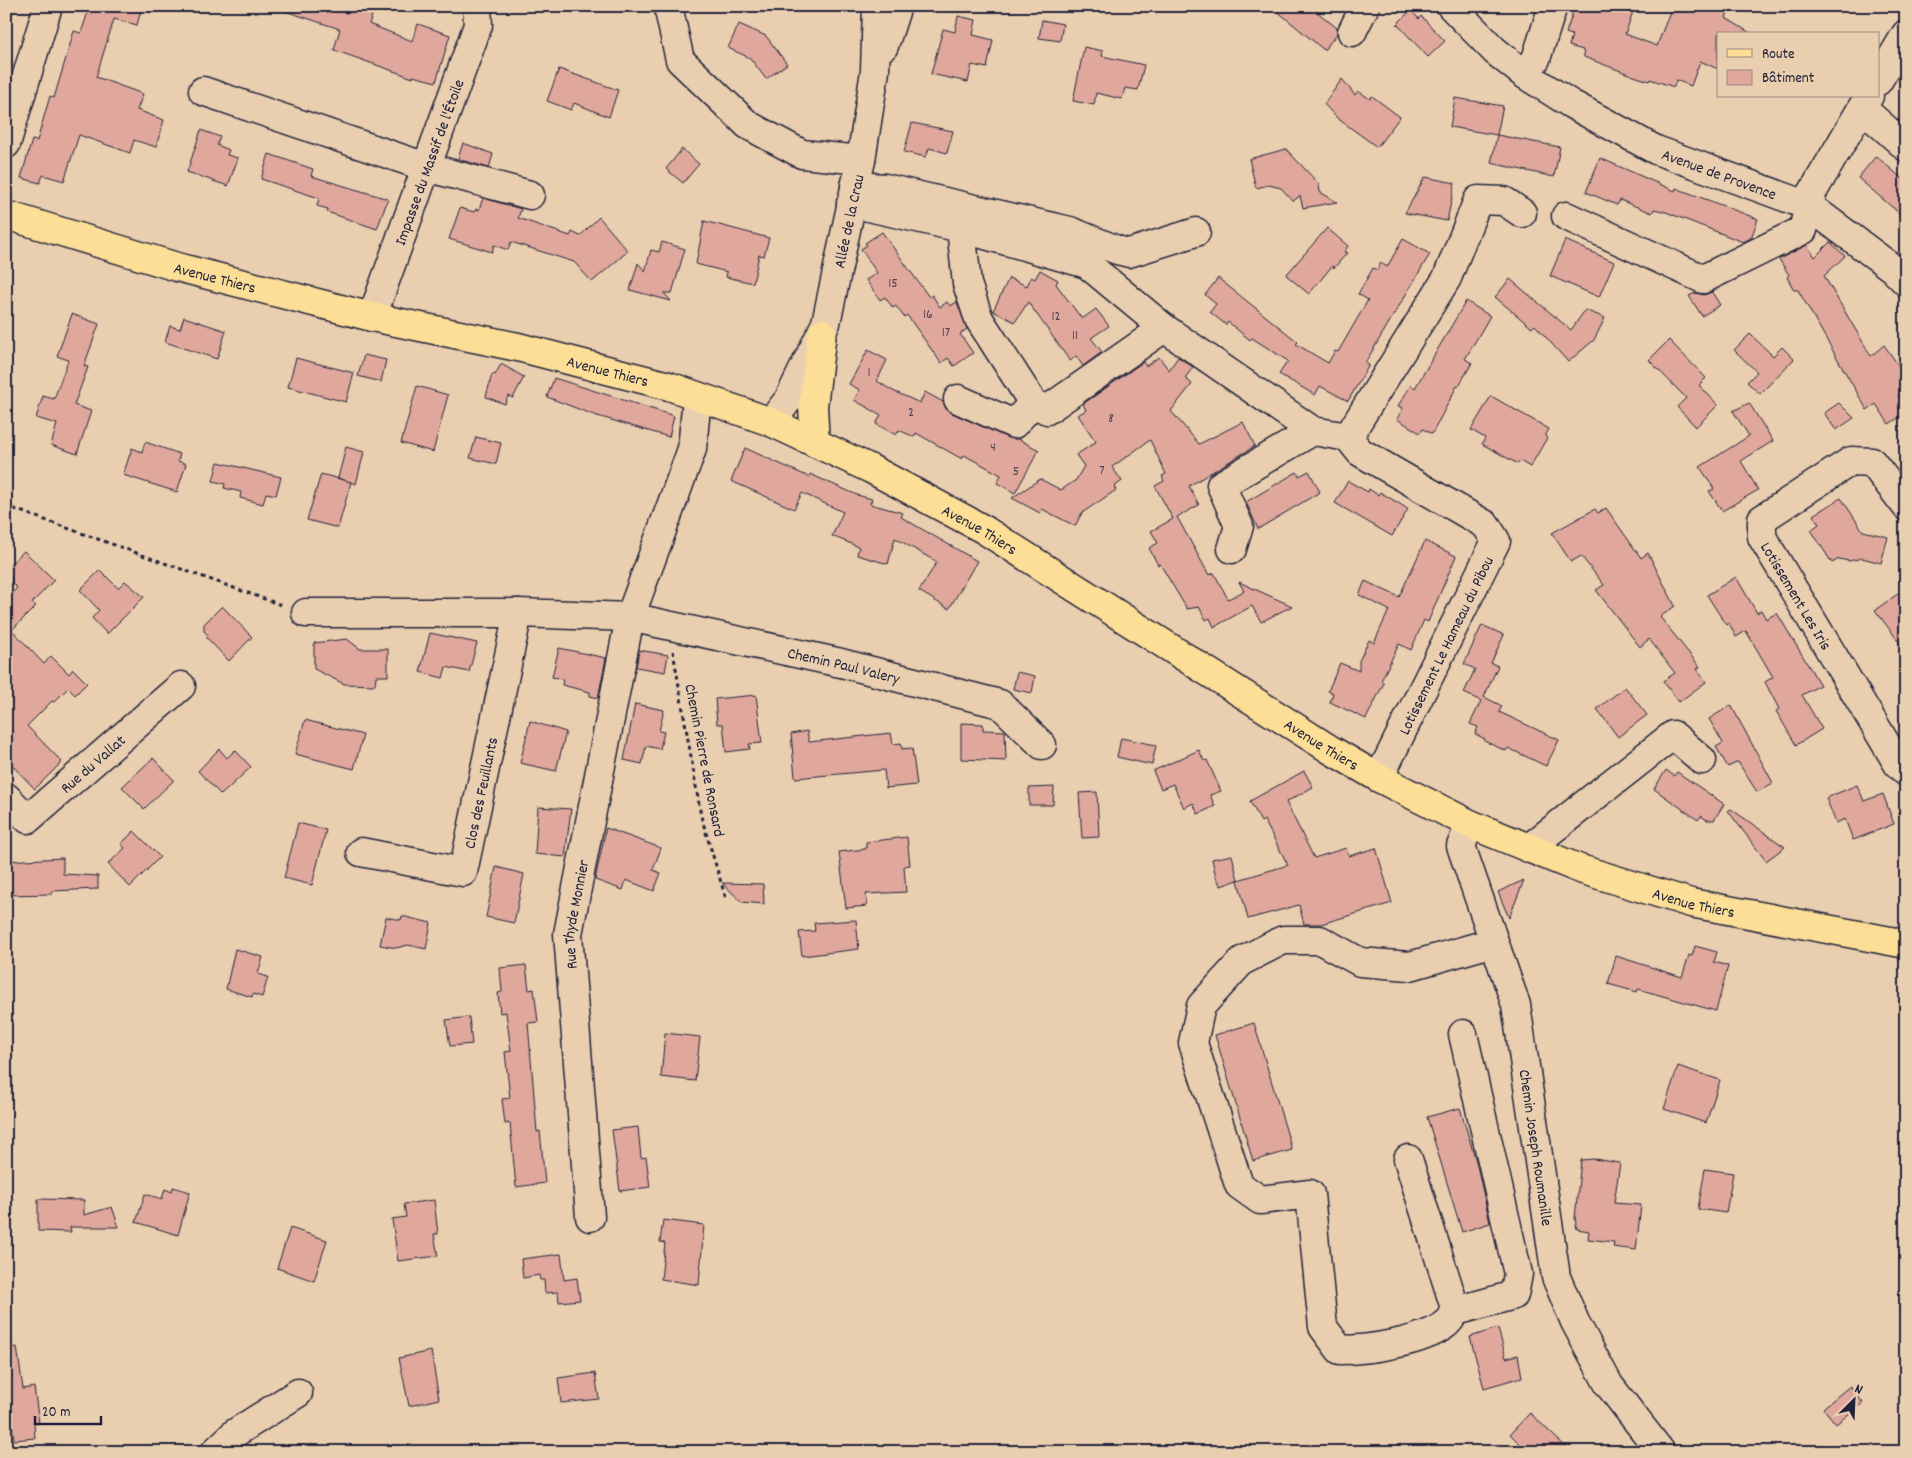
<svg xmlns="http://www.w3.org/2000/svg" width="1912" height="1458" font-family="Dekko,sans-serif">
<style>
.building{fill:#e0a79c;stroke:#22223b}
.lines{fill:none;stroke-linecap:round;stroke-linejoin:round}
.minor-casing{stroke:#22223b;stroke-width:31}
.major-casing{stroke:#22223b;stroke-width:31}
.path{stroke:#22223b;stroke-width:3;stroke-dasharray:4 4;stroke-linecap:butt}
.minor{stroke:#e9cfb0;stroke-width:28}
.major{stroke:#fcde96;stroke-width:28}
.labels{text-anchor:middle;stroke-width:5;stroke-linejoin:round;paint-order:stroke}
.number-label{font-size:14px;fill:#524353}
.street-label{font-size:16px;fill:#22223b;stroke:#e9cfb0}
</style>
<rect width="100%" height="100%" fill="#e9cfb0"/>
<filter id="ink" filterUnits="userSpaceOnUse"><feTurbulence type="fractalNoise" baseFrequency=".02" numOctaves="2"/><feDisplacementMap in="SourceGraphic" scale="10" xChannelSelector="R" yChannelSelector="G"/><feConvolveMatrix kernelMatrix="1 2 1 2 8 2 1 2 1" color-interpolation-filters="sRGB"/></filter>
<g filter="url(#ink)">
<g class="building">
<path d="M90 6H142L137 25 114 19 96 77 143 94 137 110 164 120 156 147 134 140 130 153 79 135 64 181 43 175 40 183 21 178 32 140 37 141 50 96 54 98 74 31 81 33Z"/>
<path d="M283 6H325L347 13 350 6H362L374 10 369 24 412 41 418 24 450 35 436 82 413 76V78L334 50 340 29 282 10Z"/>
<path d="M1271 6H1310L1337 28V34L1324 50Z"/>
<path d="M1575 6H1635L1625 34 1657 46 1672 6H1730L1726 18 1752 34H1718V69L1700 61 1691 86 1676 80 1674 87 1650 79 1649 81 1634 76 1584 57 1583 50 1569 46 1572 35 1566 33Z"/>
<path d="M1411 10 1419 19 1421 16 1445 41 1428 57 1397 24Z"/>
<path d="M958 16 976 20 973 35 993 40 987 68 972 65 968 82 931 74 943 29 955 32Z"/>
<path d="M1042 20 1063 24 1060 41 1039 38Z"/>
<path d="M739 24 766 36 787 64 766 79 750 58 728 48Z"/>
<path d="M1084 47 1103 51 1102 56 1144 65 1138 90 1125 88 1122 99 1096 93 1094 105 1073 101Z"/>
<path d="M559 69 618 90 609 117 574 103 571 110 547 101Z"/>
<path d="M1342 79 1355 95 1358 91 1370 99 1372 96 1400 117 1377 147 1337 118 1324 104Z"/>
<path d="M1455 98 1503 106 1497 135 1450 127Z"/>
<path d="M912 123 953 131 947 153 929 148 926 157 904 152Z"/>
<path d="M201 130 220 137 217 145 229 150 227 155 238 158 228 186 187 172Z"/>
<path d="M1497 135 1560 147 1554 177 1491 163Z"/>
<path d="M463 143 493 154 489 168 458 159Z"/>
<path d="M682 149 699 164 683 183 666 169Z"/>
<path d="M1286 149 1319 184 1320 192 1337 202 1303 208 1300 196 1293 201 1281 188 1269 185 1256 188 1249 159Z"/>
<path d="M269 154 313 169 311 176 388 199 377 229 327 212 328 209 317 206 319 198 261 179Z"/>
<path d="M1876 156 1906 182V219L1858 178Z"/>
<path d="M1600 158 1675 191 1676 188 1758 219 1751 238 1743 242 1666 212 1654 209 1652 213 1620 200 1617 205 1586 192Z"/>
<path d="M1425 177 1455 183 1447 221 1405 213Z"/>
<path d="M483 198 521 209 518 218 570 236 572 232 580 236 599 217 628 251 592 282 574 262 511 242 508 250 494 245 492 252 449 239 460 208 474 212 476 209 479 210Z"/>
<path d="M704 221 769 238 764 256 759 255 753 283 726 277 727 272 696 264Z"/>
<path d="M1327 228 1348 246 1344 252 1347 253 1334 268 1332 266 1309 294 1286 275Z"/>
<path d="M882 232 929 297 932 295 940 307 947 302 950 306 957 302 967 329 960 334 973 353 954 366 948 358 941 363 907 315 904 317 896 306 893 308 885 297 880 300 866 280 877 273 861 249 867 245 865 243Z"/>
<path d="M1403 239 1430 254 1365 363 1369 365 1348 401 1320 386 1315 395 1279 374 1288 361 1252 338 1250 340 1228 322 1226 325 1210 312 1216 304 1205 295 1218 278 1298 342 1296 344 1328 363 1335 351 1338 352 1368 300 1358 294 1373 268 1377 270 1381 263 1387 267Z"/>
<path d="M1565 240 1614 262 1599 297 1550 276Z"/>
<path d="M662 242 685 249 672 293H664L671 301 630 290 638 263 645 271 651 250 659 252Z"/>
<path d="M1830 242 1845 256 1824 276 1871 356 1884 345 1906 376V390L1898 396 1906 408V413L1889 424 1876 404 1867 410 1798 290H1794L1787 277 1789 275 1779 259 1807 245 1815 257Z"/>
<path d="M1040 270 1058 280 1056 284 1082 319 1096 309 1109 326 1091 338 1102 352 1083 366 1076 356 1070 361 1028 302 1015 322 993 311 1009 278 1027 286 1031 277 1035 279Z"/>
<path d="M1510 279 1571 330 1585 310 1605 318 1594 340 1568 362 1535 325 1532 328 1495 297Z"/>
<path d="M1712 292 1720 305 1702 316 1689 296 1695 293 1704 295Z"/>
<path d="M1466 301 1490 316 1465 359 1472 363 1458 387 1457 386 1432 434 1423 429 1420 433 1397 419 1403 408 1398 406 1411 385 1415 388Z"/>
<path d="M72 314 99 324 84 366 88 367 74 405 91 411 77 454 51 445 57 424 36 418 43 396 54 399 68 360 57 356Z"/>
<path d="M184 317 226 331 217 359 165 342 170 326 180 329Z"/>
<path d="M1750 334 1773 356 1782 347 1794 359 1760 394 1747 382 1757 372 1734 350Z"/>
<path d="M1669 340 1706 378 1699 385 1718 405 1696 427 1677 407 1686 398 1649 360Z"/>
<path d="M868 350 887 360 877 381 893 391 920 403 925 392 943 402 946 409 952 413 1008 438 1018 439 1039 450 1015 493 997 483 1001 475 964 455 962 459 916 433 914 437 899 430 896 435 876 424 881 415 854 400 860 390 849 384Z"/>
<path d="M364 355 386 360 381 382 358 376Z"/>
<path d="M1159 357 1169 370 1178 357 1193 367 1185 378 1192 384 1171 411 1199 444 1243 422 1255 446 1189 486 1199 505 1177 517 1209 575 1214 573 1228 599 1244 591 1239 582 1292 606 1261 622 1252 606 1214 627 1210 618 1206 620 1199 607 1187 609 1160 564 1158 565 1149 548 1158 543 1151 531 1173 519 1155 486 1164 481 1162 476 1166 474 1150 440 1112 467 1122 481 1114 487 1116 490 1082 513 1075 526 1042 509 1040 513 1012 498 1040 479 1061 490 1076 480 1084 466 1076 455 1096 442 1078 415 1086 410 1083 404 1143 362 1146 366Z"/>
<path d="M296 358 354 373 346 402 288 387Z"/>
<path d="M501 364 524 377 513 398 508 396 505 404 486 397 492 374 495 375Z"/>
<path d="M554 378 674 416 669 437 594 415 547 397Z"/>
<path d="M417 386 448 395 433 452 401 443Z"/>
<path d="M1491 396 1549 429 1545 436 1547 438 1530 467 1520 461 1518 464 1482 444 1485 438 1471 430Z"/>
<path d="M1749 403 1773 441 1741 461 1758 490 1722 511 1709 491 1714 489 1700 467 1749 436 1733 411Z"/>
<path d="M1839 403 1854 418 1836 430 1824 413Z"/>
<path d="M476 437 501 443 496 464 470 458Z"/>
<path d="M145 442 180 454 178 461 186 464 177 492 123 475 132 448 142 452Z"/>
<path d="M346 447 364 452 356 484 338 478Z"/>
<path d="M745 448 809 477 810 474 857 495 872 499 870 504 903 513 901 517 977 561 949 609 919 591 937 562 895 538 888 564 857 555 859 547 832 536 843 512 802 493 794 509 731 481Z"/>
<path d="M218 462 281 477 276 495 266 493 263 504 240 498 241 492 224 488 225 484 213 481Z"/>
<path d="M1309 471 1320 492 1258 529 1246 502 1297 472 1299 476Z"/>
<path d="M321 474 351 482 338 528 307 520Z"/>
<path d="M1348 481 1368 492 1369 489 1378 495 1380 492 1408 509 1392 536 1335 503Z"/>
<path d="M1841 498 1863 531 1888 537 1881 563 1862 558 1849 561 1839 559 1832 563 1811 530 1819 524 1813 515Z"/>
<path d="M1606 508 1641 558 1648 553 1675 606 1660 617 1700 667 1697 669 1706 682 1679 702 1663 681 1675 673 1649 639 1640 647 1596 590 1604 585 1581 556 1571 562 1552 533 1595 509 1598 513Z"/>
<path d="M1425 541 1456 556 1428 622 1424 620 1411 650 1399 644 1381 681 1384 683 1366 719 1330 702 1333 693 1328 691 1340 663 1359 671V661L1369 640 1374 643 1389 610 1359 595 1365 581 1399 597Z"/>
<path d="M24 551 54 580 32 603 36 606 12 630 44 664 51 656 69 674 73 669 87 683 75 695 68 688 54 702 52 701 27 726 62 762 35 789 6 759V599L17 588 10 581 12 579 6 573V568Z"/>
<path d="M100 570 118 588 125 581 144 597 107 634 92 618 99 610 80 590Z"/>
<path d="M1736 577 1757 613 1761 610 1766 619 1777 613 1820 685 1802 695 1822 729 1796 745 1776 711 1779 709 1765 682 1773 677 1746 631 1736 637 1729 623 1726 625 1707 595Z"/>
<path d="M1906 588V651L1875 610Z"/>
<path d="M222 606 252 637 229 661 206 637 208 635 204 631V624Z"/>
<path d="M1482 625 1504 635 1491 663 1498 666 1484 697 1502 706 1499 712 1559 740 1546 766 1508 748 1506 751 1484 741 1485 739 1475 734 1478 727 1470 724 1481 701 1464 693 1475 669 1464 664Z"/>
<path d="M430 633 477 643 469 672 446 667 443 678 420 672Z"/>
<path d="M347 639 360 649H388V676H376L375 685 344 684 314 669V643Z"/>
<path d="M559 648 606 658 598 698 590 696V692L562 685 563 679 552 677Z"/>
<path d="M639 650 668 655 665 672 636 667Z"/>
<path d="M1017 672 1035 676 1032 693 1013 689Z"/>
<path d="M1625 687 1647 715 1618 737 1597 709Z"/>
<path d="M756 695 762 743 749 744 750 749 726 752 723 724H717L715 699Z"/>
<path d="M635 704 664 710 659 731 664 732 660 749 646 746 642 764 624 760Z"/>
<path d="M1731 705 1773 783 1757 792 1738 762 1728 767 1716 747 1723 743 1709 719Z"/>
<path d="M305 720 363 735 354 769 295 754Z"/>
<path d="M530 721 566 732 556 771 520 763Z"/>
<path d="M961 723 983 724V730L1005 731 1006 761 961 759Z"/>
<path d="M807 731 809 742 891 733 893 744 901 743 902 749 912 748 917 785 886 788 884 770 795 778 791 734Z"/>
<path d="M1121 738 1156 745 1152 765 1117 757Z"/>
<path d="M219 749 227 758 235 750 251 767 221 795 198 771Z"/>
<path d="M1199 750 1204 761 1207 760 1221 791 1210 795 1215 806 1198 814 1193 803 1184 808 1173 784 1161 789 1153 771Z"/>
<path d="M153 758 174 780 144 809 122 787Z"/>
<path d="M1666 770 1674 776 1677 772 1724 804 1714 820H1707L1701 816 1698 820 1654 789Z"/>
<path d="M1304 771 1313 787 1286 802 1314 858 1346 848 1349 856 1376 848 1392 903 1321 924H1304L1299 905 1248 919 1238 880 1221 886 1216 877 1212 859 1232 855 1238 880 1288 865 1264 820 1261 822 1250 801Z"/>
<path d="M1857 785 1864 801 1883 794 1894 824 1853 840 1845 819 1836 823 1826 798Z"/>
<path d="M1054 787 1053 805H1029V788Z"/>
<path d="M1097 792 1099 837 1082 838 1079 793Z"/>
<path d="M538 807 571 809 565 857 535 854Z"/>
<path d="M1731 809 1785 847 1766 861 1728 811Z"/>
<path d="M298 823 326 830 312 885 284 878Z"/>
<path d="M606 828 661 848 653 870 661 873 654 891 626 880 623 890 595 880Z"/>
<path d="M134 831 160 857 130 887 108 864 125 848 121 844Z"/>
<path d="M907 837 910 865 904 866 906 892 866 894 867 906 846 908 839 852 866 849V842Z"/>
<path d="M63 858V874L98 876V889L52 891V894L6 895V861Z"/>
<path d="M496 867 524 874 514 923 486 917Z"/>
<path d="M1524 880 1509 918 1498 892Z"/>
<path d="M722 883 763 884 764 904 742 902Z"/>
<path d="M402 916 431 923 426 949 408 945 396 948 380 945 386 917 401 920Z"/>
<path d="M856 920 859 949 802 956 799 932 815 931 814 923Z"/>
<path d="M1695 946 1717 952 1714 962 1728 966 1716 1011 1638 989 1637 992 1608 984 1616 956 1682 977 1689 955 1692 956Z"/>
<path d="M235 949 263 957 258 974 268 977 262 997 253 994 252 997 226 989Z"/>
<path d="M526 965 529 990 534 989 538 1022 528 1023 537 1132 540 1131 545 1183 516 1187 510 1123 505 1124 502 1099 510 1098 505 1052 511 1051 506 1012 500 1013 498 993 502 992 500 968Z"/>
<path d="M469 1017 472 1044 450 1046 446 1020Z"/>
<path d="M1254 1023 1292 1150 1253 1161 1215 1035Z"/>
<path d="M665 1033 700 1037 695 1081 661 1077Z"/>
<path d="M1678 1066 1720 1080 1706 1123 1664 1109Z"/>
<path d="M1460 1108 1476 1161 1490 1223 1462 1232 1427 1117Z"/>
<path d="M638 1127 641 1158 646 1157 650 1187 620 1191 612 1130Z"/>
<path d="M1594 1159 1620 1163 1614 1203 1641 1205 1636 1250 1613 1247 1614 1242 1588 1239 1589 1231 1577 1229 1575 1218 1581 1160Z"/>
<path d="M1705 1169 1733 1173 1726 1213 1698 1209Z"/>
<path d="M173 1187 190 1192 178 1235 136 1222 145 1194 162 1199 165 1189 172 1192Z"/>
<path d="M38 1199 84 1200V1215L112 1207 119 1227H70L71 1232 38 1231Z"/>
<path d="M434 1200 438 1234H434L438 1256 398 1261 392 1219 406 1217 404 1204Z"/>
<path d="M663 1220 704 1225 699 1285 661 1279 665 1243 660 1242Z"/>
<path d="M290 1228 327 1240 314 1281 277 1268Z"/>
<path d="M561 1254 564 1280 577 1278 580 1300 559 1302 558 1292 545 1293 544 1280H540L539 1275 523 1278 521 1259Z"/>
<path d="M1498 1328 1506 1358 1518 1355 1522 1377 1484 1388 1470 1337Z"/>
<path d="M17 1347 23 1389 34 1387 39 1423 34 1424 35 1438 14 1440 11 1412 6 1413V1348Z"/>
<path d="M431 1351 439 1399 409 1406 399 1358Z"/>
<path d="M595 1373 599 1399 561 1403 558 1378Z"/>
<path d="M1850 1386 1863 1403 1836 1424 1823 1408Z"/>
<path d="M1530 1413 1571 1452H1528L1510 1434Z"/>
</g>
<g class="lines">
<g class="minor-casing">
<g id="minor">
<path d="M668 6 680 60 748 125 802 154 861 160"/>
<path id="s1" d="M1451 6 1495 51 1524 74 1571 104 1656 150 1809 206 1892 268 1906 282"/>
<path d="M1352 32 1365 6"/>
<path d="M884 46 897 6"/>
<path d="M1524 74 1536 59 1553 6"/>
<path d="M1878 81 1906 34"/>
<path d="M203 91 426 167 530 195"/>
<path d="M1862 108 1906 147"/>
<path d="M6 144 48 6"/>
<path d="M855 186 885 188 1070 231 1117 250 1129 253 1196 232"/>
<path d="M851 203 961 228 1087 264 1164 328 1047 410 1033 403 979 319 967 284 961 228"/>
<path d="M1566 216 1703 279 1803 230 1812 193 1869 96"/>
<path id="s2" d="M372 317 478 25 477 6"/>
<path d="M1164 328 1313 431"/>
<path d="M958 399 1014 424 1033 403"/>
<path id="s3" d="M771 422 789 399 826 323 861 160 875 71 877 6"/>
<path d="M1348 437 1447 278 1478 200 1504 201 1522 213"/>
<path id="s4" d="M1906 506 1872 462 1851 461 1762 519V537L1898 764 1906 772"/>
<path d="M1232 549 1239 526 1221 485 1313 431 1348 437 1360 452 1486 525 1496 541 1379 778"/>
<path d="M306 613H518L630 617 692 449 697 397"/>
<path id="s5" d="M6 797 28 819 181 686"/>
<path id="s6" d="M1470 824 1461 846 1516 1005 1556 1277 1575 1322 1609 1385 1661 1452"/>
<path d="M1529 848 1673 735 1702 760"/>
<path id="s7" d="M361 852 463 872 518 613"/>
<path d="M1408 1159 1456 1311C1453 1315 1450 1321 1446 1324 1423 1342 1368 1350 1340 1350L1323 1327 1310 1194 1260 1200 1239 1185 1193 1043 1201 1006 1242 961 1283 940H1320L1360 962 1410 966 1494 942"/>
<path id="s8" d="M590 1217 568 934 630 617 841 663 1000 704 1042 745"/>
<path d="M1456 1311 1514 1295 1518 1274 1463 1034"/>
<path d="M215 1452 235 1433 298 1393"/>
</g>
</g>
<g class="major-casing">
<g id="major">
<path id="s9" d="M6 215 177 267 372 317 518 347 669 386 771 422 871 469 983 529 1331 750 1379 778 1470 824 1580 869 1691 903 1906 944"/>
<path d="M815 443 813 406 822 333"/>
</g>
</g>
<g class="path">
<path d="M6 506 284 606"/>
<path d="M673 651 701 816 726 899"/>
</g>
<use href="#minor" class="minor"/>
<use href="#major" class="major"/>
</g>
</g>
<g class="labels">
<g class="number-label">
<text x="893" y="287">15</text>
<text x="928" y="318">16</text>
<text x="1056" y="320">12</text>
<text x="946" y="336">17</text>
<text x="1075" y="339">11</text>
<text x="869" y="376">1</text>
<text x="911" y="416">2</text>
<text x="1111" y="422">8</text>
<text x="993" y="451">4</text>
<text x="1102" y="474">7</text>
<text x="1016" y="475">5</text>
</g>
<g class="street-label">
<text dy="6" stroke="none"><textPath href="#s2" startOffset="165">Impasse du Massif de l'Étoile</textPath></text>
<text dy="6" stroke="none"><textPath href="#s1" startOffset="320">Avenue de Provence</textPath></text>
<text dy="6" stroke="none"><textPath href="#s3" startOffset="218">Allée de la Crau</textPath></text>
<text dy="6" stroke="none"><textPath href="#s9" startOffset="218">Avenue Thiers</textPath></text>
<text dy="6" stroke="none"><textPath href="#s9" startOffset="622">Avenue Thiers</textPath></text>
<text dy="6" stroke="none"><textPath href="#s9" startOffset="1028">Avenue Thiers</textPath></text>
<text dy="6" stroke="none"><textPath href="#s4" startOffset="269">Lotissement Les Iris</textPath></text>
<text transform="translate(1445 645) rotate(-64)" y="6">Lotissement Le Hameau du Pibou</text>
<text dy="6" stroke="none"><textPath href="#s8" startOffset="826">Chemin Paul Valery</textPath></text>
<text dy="6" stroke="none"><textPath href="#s9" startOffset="1432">Avenue Thiers</textPath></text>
<text transform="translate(706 760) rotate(79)" y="6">Chemin Pierre de Ronsard</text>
<text dy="6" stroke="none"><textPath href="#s5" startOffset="116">Rue du Vallat</textPath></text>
<text dy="6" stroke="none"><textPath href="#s7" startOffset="185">Clos des Feuillants</textPath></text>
<text dy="6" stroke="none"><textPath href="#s9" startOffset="1838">Avenue Thiers</textPath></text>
<text dy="6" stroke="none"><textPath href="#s8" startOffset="304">Rue Thyde Monnier</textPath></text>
<text dy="6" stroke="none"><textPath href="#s6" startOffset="336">Chemin Joseph Roumanille</textPath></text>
</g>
</g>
<rect width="1912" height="1458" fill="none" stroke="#e9cfb0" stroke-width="25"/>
<rect x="12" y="12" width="1887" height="1433" fill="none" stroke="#22223b" stroke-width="2" filter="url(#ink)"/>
<rect x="1717" y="32" width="162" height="65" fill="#e9cfb0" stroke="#998a81"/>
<rect x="1727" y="49" width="25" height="8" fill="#fcde96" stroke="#998a81"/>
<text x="1762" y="58" font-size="15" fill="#22223b">Route</text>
<rect x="1727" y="70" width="25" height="15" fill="#e0a79c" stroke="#998a81"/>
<text x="1762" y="82" font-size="15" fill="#22223b">Bâtiment</text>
<g transform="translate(1854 1400) rotate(24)" stroke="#e9cfb0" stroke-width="4" paint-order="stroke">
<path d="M0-4L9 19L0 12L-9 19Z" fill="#22223b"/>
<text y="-8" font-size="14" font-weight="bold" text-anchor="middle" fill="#22223b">N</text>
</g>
<path d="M35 1416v8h66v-8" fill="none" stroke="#22223b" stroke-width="2.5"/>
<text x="42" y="1416" font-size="15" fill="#22223b" stroke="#e9cfb0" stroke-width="4" paint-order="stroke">20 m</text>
</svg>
